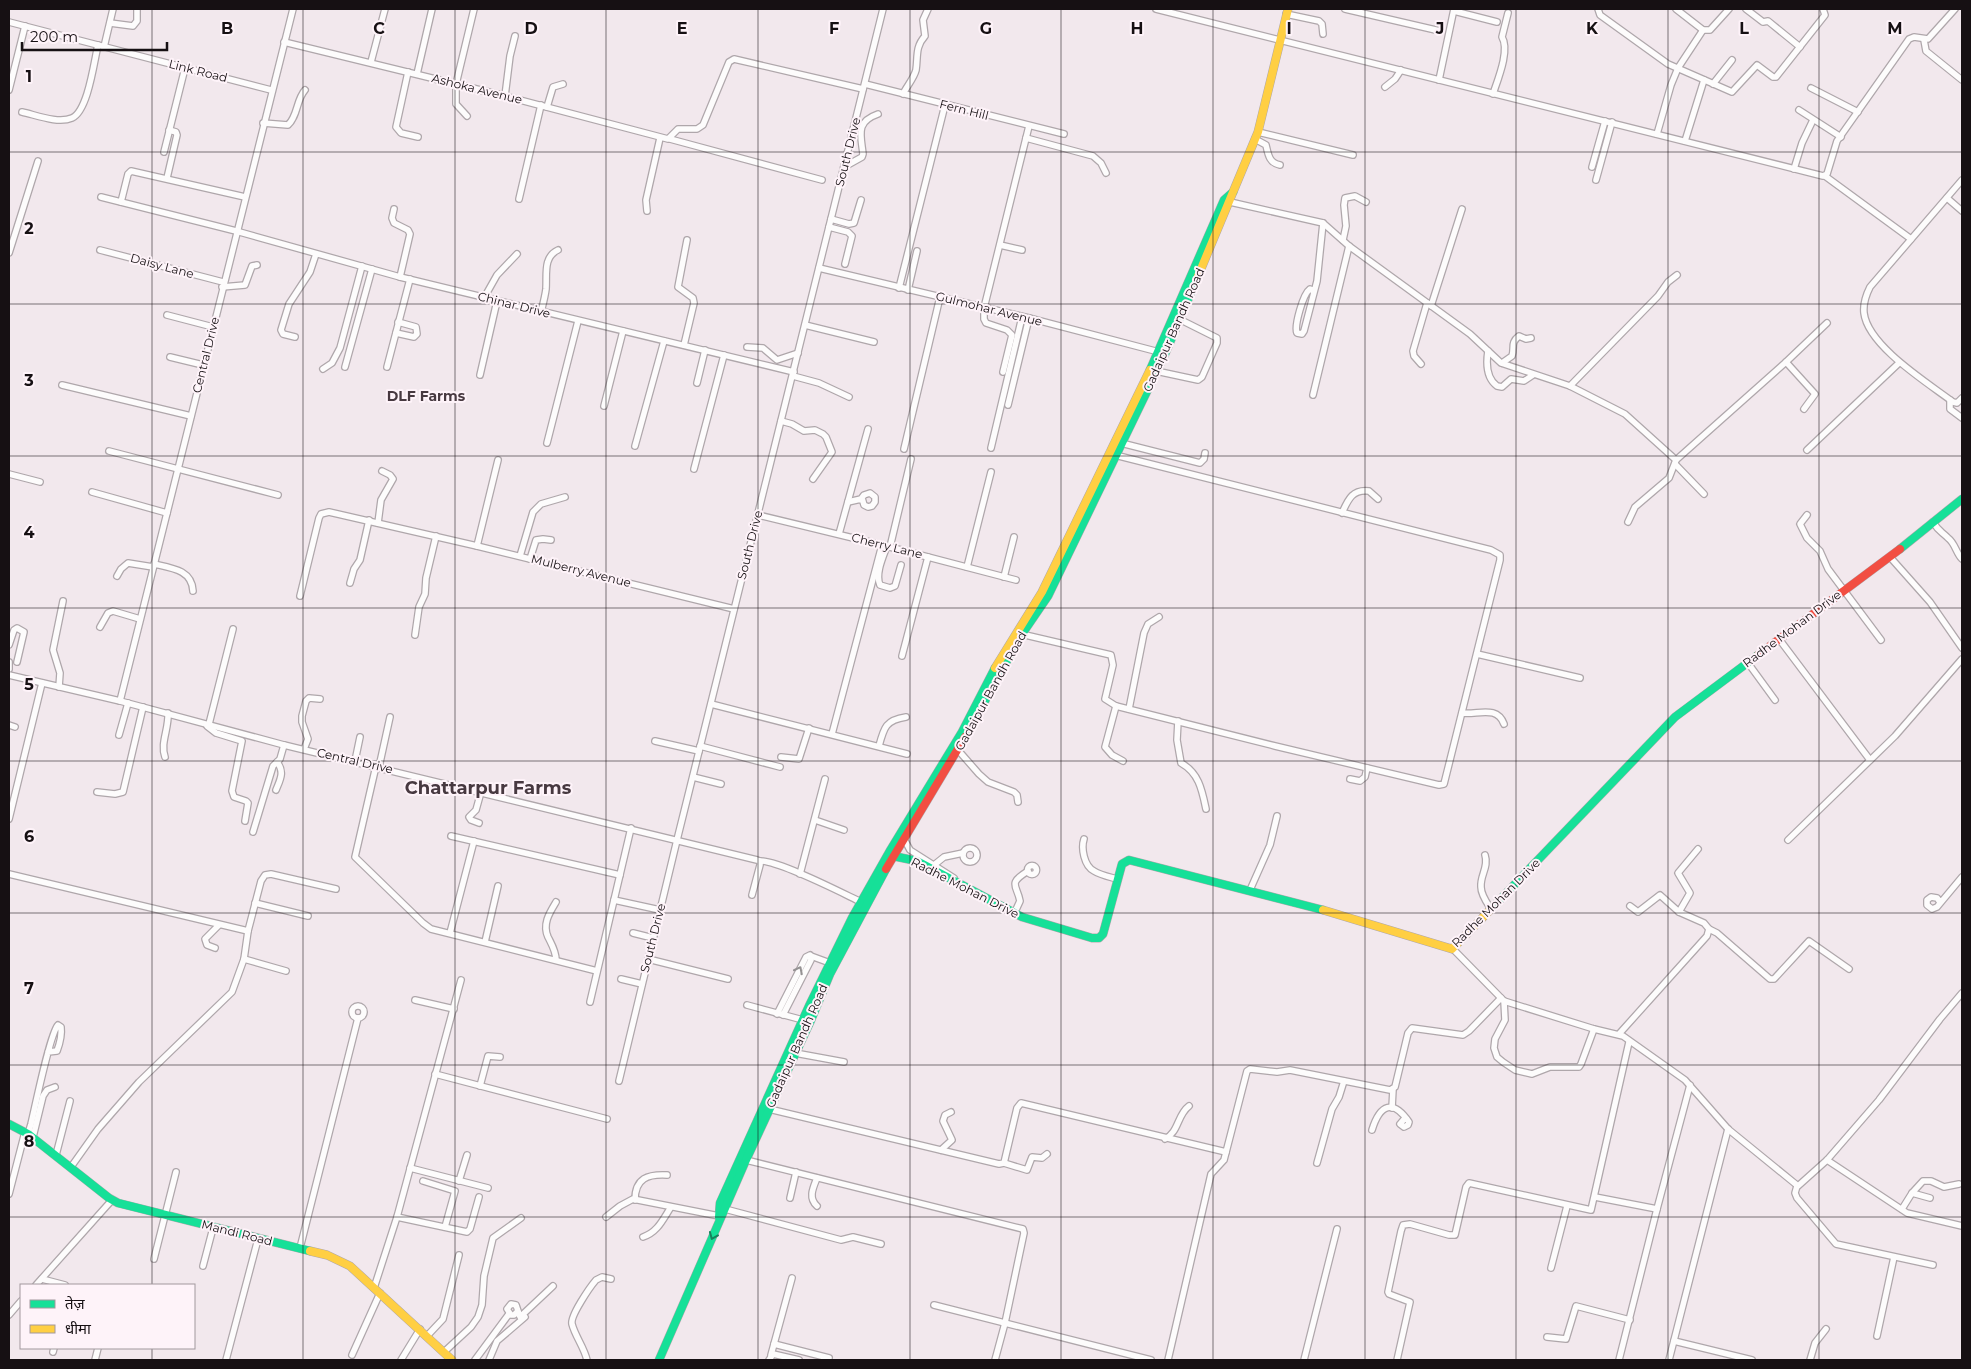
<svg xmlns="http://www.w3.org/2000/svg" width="1971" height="1369" font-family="Montserrat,'Noto Sans Devanagari',sans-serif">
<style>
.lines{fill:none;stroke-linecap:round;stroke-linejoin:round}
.street-casing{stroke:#afa7ab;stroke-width:8}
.fast-casing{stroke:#afa7ab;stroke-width:9}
.slow-casing{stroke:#afa7ab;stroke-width:9}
.jam-casing{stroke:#afa7ab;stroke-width:9}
.street{stroke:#fdfcfc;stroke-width:5.5}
.fast{stroke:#16e098;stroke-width:8}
.slow{stroke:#ffcf43;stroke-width:8}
.jam{stroke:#f24e42;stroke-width:8}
.oneway{stroke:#959293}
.oneway2{stroke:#16825c}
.grid{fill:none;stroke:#161013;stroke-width:1;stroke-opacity:0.55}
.labels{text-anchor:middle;stroke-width:4;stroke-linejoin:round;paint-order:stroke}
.street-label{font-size:12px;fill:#161013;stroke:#fef3f9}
.neighbourhood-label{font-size:14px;font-weight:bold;fill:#473940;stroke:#fef3f9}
.district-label{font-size:18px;font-weight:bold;fill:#473940;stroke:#fef3f9}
.grid-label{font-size:16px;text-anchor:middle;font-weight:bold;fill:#161013;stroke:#fef3f9;stroke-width:4;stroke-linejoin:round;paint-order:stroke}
</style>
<rect width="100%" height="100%" fill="#f2e8ed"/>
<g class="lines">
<g class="street-casing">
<g id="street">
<path d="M1156 9 1823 176 1827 174 1837 141 1909 39 1914 37 1928 39 1955 9"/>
<path d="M1345 9 1440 31"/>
<path d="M1598 9 1600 15 1668 64 1732 92 1757 65 1773 77H1776L1825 15 1823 9"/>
<path d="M1676 9 1703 30H1710L1729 9"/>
<path d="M1746 9 1763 22 1768 21 1800 47"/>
<path d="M1454 11 1497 22"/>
<path d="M1286 14 1319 21 1322 24 1323 34"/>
<path d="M9 22 271 90"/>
<path d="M110 23 133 26 137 21V9"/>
<path d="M1924 40 1926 51 1962 80"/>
<path d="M284 42 505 96 668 139 678 129H697L703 125 729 62 734 59 863 89"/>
<path d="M104 47 113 9"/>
<path d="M371 62 385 9"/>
<path d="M408 72 396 127 401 133 418 137"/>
<path d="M417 74 432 9"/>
<path d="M1439 80 1454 9"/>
<path d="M865 84 1064 134"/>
<path d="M1713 84 1732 60"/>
<path d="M1385 87 1395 79 1401 70"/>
<path d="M1811 88 1858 112"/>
<path d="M9 90 25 26"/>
<path d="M903 94C907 86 914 78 916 70 918 57 915 47 925 36L923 20 928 9"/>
<path d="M1493 94C1498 79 1510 50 1502 37L1508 13"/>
<path d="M505 96 510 56 515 36"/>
<path d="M547 107 553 87 563 84"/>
<path d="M1799 110 1841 137"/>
<path d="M22 112C36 115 58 124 72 118 88 111 94 62 98 45"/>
<path d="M467 116 456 104V84L474 9"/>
<path d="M263 123 288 125C298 116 296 100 305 90"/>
<path d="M1258 132 1353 155"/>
<path d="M1657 134 1671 85 1678 68 1703 30"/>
<path d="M1026 138 1093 156 1101 163 1106 173"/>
<path d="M670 139 822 180"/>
<path d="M1255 139 1266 145C1268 154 1269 163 1280 165"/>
<path d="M1685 141 1704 80"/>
<path d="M164 152 185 68"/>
<path d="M844 167 862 157 863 154C861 135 855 122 878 114"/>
<path d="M1592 167 1605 121"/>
<path d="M1794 169 1802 143 1813 120"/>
<path d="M1825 176 1911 239"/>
<path d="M167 178 177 135 176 132 169 130"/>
<path d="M1596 180 1612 122"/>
<path d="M1962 180 1870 287C1866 295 1863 304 1864 313 1868 346 1928 383 1953 402L1957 403 1962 398"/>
<path d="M101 197 236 231 400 277 794 372"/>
<path d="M1947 198 1962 211"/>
<path d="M519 199 541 105"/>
<path d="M121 202 128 174 131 171 245 197"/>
<path d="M1230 202 1323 223 1349 246 1470 334 1501 363 1570 386 1625 414 1676 460 1786 362 1827 323"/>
<path d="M394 209 392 218 394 223 408 230 410 234 400 277"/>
<path d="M647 211 646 200 660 138"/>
<path d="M831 219 849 224 854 223 861 200"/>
<path d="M829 227 848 232 852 236 845 264"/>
<path d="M1343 240 1346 226 1344 205 1345 198 1355 196 1366 202"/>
<path d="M1000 245 1022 250"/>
<path d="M100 250 223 282"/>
<path d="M9 253 38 161"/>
<path d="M819 268 1029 318 1159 352"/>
<path d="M222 287 245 285 252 266 257 265"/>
<path d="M899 288 945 105"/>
<path d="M908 290 917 251"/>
<path d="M1314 291 1310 289C1303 294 1294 326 1297 333L1302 334 1304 331 1317 281 1323 223"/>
<path d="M484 298 497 275 517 254"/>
<path d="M1431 306 1462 209"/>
<path d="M541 312C543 304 545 297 546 289 547 274 543 257 558 250"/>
<path d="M167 315 213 327"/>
<path d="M805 325 874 342"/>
<path d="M396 333 414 337 417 334 416 327 398 322"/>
<path d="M295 337 283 334 281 330 289 304 310 272 316 254"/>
<path d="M684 345 694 303 693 298 678 287 687 240"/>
<path d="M747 347 763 348 777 360 798 353"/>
<path d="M1488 351C1486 364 1486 378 1497 386L1502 387 1511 379 1524 381 1533 375"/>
<path d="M170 357 203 365"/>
<path d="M1786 362 1815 394 1804 409"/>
<path d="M1502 363 1512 356C1515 347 1510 343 1519 336L1526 339 1531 338"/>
<path d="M1421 364 1414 356 1413 351 1427 303"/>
<path d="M345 367 372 269"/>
<path d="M387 367 410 279"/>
<path d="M323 369 332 363 340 348 362 266"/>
<path d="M1156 371 1198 380 1202 377 1217 343V338L1181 320"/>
<path d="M1003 372 1012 335 1007 330 986 323 984 319V308L1029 126"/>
<path d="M480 375 497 301"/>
<path d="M793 376 819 383 849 397"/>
<path d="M697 383 705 350"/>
<path d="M62 385 191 416"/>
<path d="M1570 386 1658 296 1668 282 1677 275"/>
<path d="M1313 395 1349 246"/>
<path d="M1950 400V409L1962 418"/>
<path d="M1008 405 1029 318"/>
<path d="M604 406 623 331"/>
<path d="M781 421 792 424 804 431 815 430 823 434 826 437 832 452 813 479"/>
<path d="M547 443 578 321"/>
<path d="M1121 443 1200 463 1204 459 1205 453"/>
<path d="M635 446 664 341"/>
<path d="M991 448 1022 317"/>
<path d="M904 449 940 297"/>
<path d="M1807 450 1899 363"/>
<path d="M109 451 278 495"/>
<path d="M1675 464 1704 494"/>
<path d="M694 469 724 355"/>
<path d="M9 474 40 482"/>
<path d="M92 492 167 513"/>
<path d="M848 502 861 499 864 495 870 493 875 497V502L872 506 868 507 864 505 862 498"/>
<path d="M1342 513C1348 500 1352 489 1369 491L1378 499"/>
<path d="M758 515 882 545 1016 580"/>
<path d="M1807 515 1800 524 1807 538 1820 551 1828 569 1881 640"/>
<path d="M1628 522 1635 507 1669 478 1676 460"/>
<path d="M1933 522C1939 532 1941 531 1948 538 1955 543 1956 553 1962 559"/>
<path d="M378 523 381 500 393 479 390 475 382 471"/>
<path d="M839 534 868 429"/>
<path d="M477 546 498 460"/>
<path d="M887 546C883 557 875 574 880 585L890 588 895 586 901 565"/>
<path d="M890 547 911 459"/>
<path d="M520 556 533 512 541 504 565 497"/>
<path d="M1890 557 1930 602 1962 648"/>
<path d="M530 559 536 540 543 539 551 540"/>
<path d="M154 564C172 568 192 570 193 591"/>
<path d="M967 567 991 472"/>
<path d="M117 576 121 569 128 563 153 567"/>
<path d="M1004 577 1014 537"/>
<path d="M350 583 354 569 360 560 369 520"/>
<path d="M300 596 319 518 321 514 329 512 477 546 734 609"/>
<path d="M100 627 108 613 113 611 140 619"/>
<path d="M1021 634 1111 655 1113 665 1105 699 1116 706 1275 746 1439 785 1444 784 1500 560V555L1491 550 1115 455"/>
<path d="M415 635 419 607 425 594 426 578 436 536"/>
<path d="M1779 639 1870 760"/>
<path d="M9 645 14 630 17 628 24 632 17 662"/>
<path d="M1477 654 1580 678"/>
<path d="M902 656 928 557"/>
<path d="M9 662V669"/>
<path d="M1748 663 1775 700"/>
<path d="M9 675 120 701 284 745 757 860 760 861V865L752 895"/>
<path d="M59 687 60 673 53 650 63 601"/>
<path d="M120 701 293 9"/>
<path d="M711 704 907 754"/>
<path d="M1116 706 1105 747 1112 755 1123 761"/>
<path d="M1129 709 1144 633 1148 624 1159 617"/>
<path d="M1462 713C1478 715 1497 705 1504 724"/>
<path d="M1178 721 1177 740 1181 763C1199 773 1202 790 1206 809"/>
<path d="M209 724 233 629"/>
<path d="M9 725 15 727"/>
<path d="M207 726 216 733 242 741 232 791 234 797 246 801 248 803 245 821"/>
<path d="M832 734 882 545"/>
<path d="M119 735 128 703"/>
<path d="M655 741 699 751"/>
<path d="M700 746 780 767"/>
<path d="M879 746C884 727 886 720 906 717"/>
<path d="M304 749 308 739 302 722V716L306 701 309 698 320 699"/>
<path d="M958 750 979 774 988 782 1014 792 1017 795 1018 802"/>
<path d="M165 757C160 743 169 729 168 713"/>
<path d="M781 757 799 759 809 728"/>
<path d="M355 761 360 737"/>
<path d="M376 766 355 857 423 923 431 929 597 971"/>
<path d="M379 767 390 717"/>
<path d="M693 777 721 784"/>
<path d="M1350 779 1360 781 1365 777 1367 768"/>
<path d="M276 790C280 780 285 772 277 762"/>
<path d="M97 792 115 794 123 792 143 707"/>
<path d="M9 819 42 683"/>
<path d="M815 820 844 830"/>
<path d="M479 823 471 820 469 817 476 810 481 792"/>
<path d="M253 832 273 766 280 759 284 745"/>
<path d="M451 836 620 875"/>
<path d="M904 839 910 850 954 878"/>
<path d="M1084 839C1081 848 1084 866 1094 871 1100 875 1110 877 1117 879"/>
<path d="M1788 840 1895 736 1962 659"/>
<circle cx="970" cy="855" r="7"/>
<path d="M1485 855C1489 867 1480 875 1481 887 1481 895 1487 903 1491 909"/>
<path d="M760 861C780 861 840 892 861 902"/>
<path d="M934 865 944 857 963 853"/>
<circle cx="1032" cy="870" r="4.5"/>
<path d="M9 874 248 931"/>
<path d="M800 874 825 779"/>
<path d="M1250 890 1270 845 1277 816"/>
<path d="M614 900 660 910"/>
<path d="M1940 902 1937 898 1931 897 1927 900V905L1932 909 1937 907 1962 877"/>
<path d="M255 903 308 916"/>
<path d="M1679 912 1690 893 1678 873 1698 849"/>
<path d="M1014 914 1020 901C1017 885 1007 884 1028 871"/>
<path d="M1709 929 1717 933 1770 979H1774L1809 941 1849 969"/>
<path d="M450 933 474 841"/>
<path d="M633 933 653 938"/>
<path d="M485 942 498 886"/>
<path d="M215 948 207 945 205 939 219 925"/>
<path d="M1453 949 1504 1001 1594 1029 1623 1036 1685 1080 1728 1129 1798 1186 1827 1160 1879 1100 1940 1019 1962 993"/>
<path d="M811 956 830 963"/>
<path d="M244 959 286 971"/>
<path d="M648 959 728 979"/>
<path d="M556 960C556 951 552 945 548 937 542 924 550 912 556 902"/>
<path d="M621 979 642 984"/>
<path d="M415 1000 454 1009"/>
<path d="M1504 1001 1505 1020 1495 1039 1494 1048 1497 1057 1503 1062 1515 1070 1532 1074 1550 1067H1579L1581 1064 1594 1029"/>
<path d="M590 1002 631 828"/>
<path d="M747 1005 803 1020"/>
<circle cx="358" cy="1012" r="6"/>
<path d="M777 1014 806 957 810 955 811 960 783 1015"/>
<path d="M1619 1034 1707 936 1709 929 1704 923 1679 912 1660 895 1638 912 1630 906"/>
<path d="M795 1053 844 1062"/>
<path d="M435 1074 607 1119"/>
<path d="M619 1081 677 840 883 9"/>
<path d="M480 1086 488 1056 500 1057"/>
<path d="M1392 1108 1393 1089"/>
<path d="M769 1109 999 1164 1004 1163 1017 1108 1021 1103 1226 1152"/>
<path d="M1372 1130C1380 1104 1393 1099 1409 1122L1408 1125 1404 1127 1400 1124 1405 1118"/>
<path d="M28 1134 31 1124C35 1108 50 1033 58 1025L61 1027C62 1035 60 1043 57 1051L48 1052"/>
<path d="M33 1137 43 1096 47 1090 55 1087"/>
<path d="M1165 1139C1179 1132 1177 1115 1189 1106"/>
<path d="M941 1150 952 1140 943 1121 945 1115 951 1112"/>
<path d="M56 1155 70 1101"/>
<path d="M746 1160 1023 1229 1024 1233 1005 1323 995 1360"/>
<path d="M1827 1160 1907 1213 1962 1226"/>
<path d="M1004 1163 1027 1170 1032 1157 1042 1158 1047 1154"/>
<path d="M1317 1163 1332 1109 1339 1097 1344 1081"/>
<path d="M71 1167 98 1129 139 1082 232 992 244 959 248 931 261 881 265 875 271 874 336 889"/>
<path d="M410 1168 488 1188"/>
<path d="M817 1178C813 1188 808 1198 817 1206"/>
<path d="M423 1181 455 1191 445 1227"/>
<path d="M459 1181 467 1155"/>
<path d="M1797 1186 1795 1193 1797 1198 1836 1244 1933 1265"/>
<path d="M1912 1193 1930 1198"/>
<path d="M9 1194 25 1132"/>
<path d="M1595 1197 1657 1209"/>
<path d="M790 1198 796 1172"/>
<path d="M635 1200C635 1178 648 1174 667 1175"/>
<path d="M725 1209 841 1240 853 1237 881 1244"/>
<path d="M1902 1209 1912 1193 1923 1181H1931L1944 1187 1959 1184"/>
<path d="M397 1217 467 1232 470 1229 479 1197"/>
<path d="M606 1217 620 1206 633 1199 719 1216"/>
<path d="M643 1237C658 1232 663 1219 671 1207"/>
<path d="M300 1248 358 1018"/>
<path d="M154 1259 176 1172"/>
<path d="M203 1266 213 1228"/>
<path d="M1551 1268 1567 1206"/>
<path d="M42 1279 65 1285"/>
<path d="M36 1285 112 1200"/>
<path d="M374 1288 397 1217 461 980"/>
<path d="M934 1305 1151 1360"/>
<path d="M518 1311 514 1315H511L507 1309 511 1304 516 1305 520 1317 553 1286"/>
<path d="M9 1315 21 1301"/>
<path d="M427 1336 443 1319 459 1255"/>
<path d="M1877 1336 1894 1257"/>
<path d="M1547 1337 1566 1339 1576 1306 1630 1320"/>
<path d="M1674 1341 1752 1360"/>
<path d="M774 1344 829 1358"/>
<path d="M53 1352 54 1348"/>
<path d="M444 1352 471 1327 478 1317 482 1305 484 1276 493 1238 521 1218"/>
<path d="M352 1355 380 1293"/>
<path d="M771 1355 792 1278"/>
<path d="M95 1360 98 1348"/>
<path d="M226 1360 258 1239"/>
<path d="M401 1360 420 1329"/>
<path d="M475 1360 509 1314"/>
<path d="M489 1360 497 1341 525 1317"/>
<path d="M587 1360C584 1347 575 1336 572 1324 570 1316 590 1287 596 1280L602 1277 611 1279"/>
<path d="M769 1360 773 1354 799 1360"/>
<path d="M1168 1360 1211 1174 1224 1160 1247 1071 1250 1069 1277 1072 1290 1070 1390 1090 1395 1087 1408 1033 1412 1028 1463 1035 1469 1031 1501 998"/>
<path d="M1304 1360 1337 1229"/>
<path d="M1397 1360 1410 1302 1389 1294 1388 1292 1401 1231 1403 1225 1410 1224 1449 1235H1455L1466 1187 1469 1183 1591 1210 1629 1042"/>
<path d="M1619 1360 1657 1209 1690 1085"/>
<path d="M1669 1360 1728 1129"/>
<path d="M1810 1360 1815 1343 1826 1329"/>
</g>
</g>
<g class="fast-casing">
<g id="fast">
<path d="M1150 370 1224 200 1233 192"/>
<path d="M1900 549 1962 499"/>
<path d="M965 737 1020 637 1048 596 1165 354 1198 276"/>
<path d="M893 856 917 861 1022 917 1092 938H1099L1103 934 1122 864 1129 860 1323 910"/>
<path d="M1491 909 1675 717 1758 655"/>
<path d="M9 1124 28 1134 109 1198 118 1203 310 1251"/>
<path d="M719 1217 720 1203 809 1006 852 918 891 849 962 732 995 668"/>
<path d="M659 1360 746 1160 811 1020 830 974 886 869"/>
</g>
</g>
<g class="slow-casing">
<g id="slow">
<path d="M1198 276 1258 132 1288 9"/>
<path d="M995 668 1042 592 1150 370"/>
<path d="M1323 910 1452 949 1491 909"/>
<path d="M310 1251 327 1255 350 1266 452 1360"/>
</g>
</g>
<g class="jam-casing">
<g id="jam">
<path d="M1758 655 1900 549"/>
<path d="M886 869 965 737"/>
</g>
</g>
<use href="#street" class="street"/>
<use href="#fast" class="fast"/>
<use href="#slow" class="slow"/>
<use href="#jam" class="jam"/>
</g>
<defs><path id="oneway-chevron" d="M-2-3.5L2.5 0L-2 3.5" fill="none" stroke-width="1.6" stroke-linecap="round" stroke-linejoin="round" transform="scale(1.25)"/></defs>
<use class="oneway" href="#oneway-chevron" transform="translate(799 970) rotate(-63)"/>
<use class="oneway2" href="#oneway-chevron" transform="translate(713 1236) rotate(113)"/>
<path class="grid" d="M152 9V1285M303 9V1360M455 9V1360M606 9V1360M758 9V1360M910 9V1360M1061 9V1360M1213 9V1360M1365 9V1360M1516 9V1360M1668 9V1360M1819 9V1360M9 152H1962M9 304H1962M9 456H1962M9 608H1962M9 761H1962M9 913H1962M9 1065H1962M9 1217H1962M152 1348V1360"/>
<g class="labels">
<g class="street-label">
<text transform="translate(198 71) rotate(14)" y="4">Link Road</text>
<text transform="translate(477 89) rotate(14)" y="4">Ashoka Avenue</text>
<text transform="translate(964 110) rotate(14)" y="4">Fern Hill</text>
<text transform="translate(848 152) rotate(-76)" y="4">South Drive</text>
<text transform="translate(162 266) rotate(15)" y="4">Daisy Lane</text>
<text transform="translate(514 305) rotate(14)" y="4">Chinar Drive</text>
<text transform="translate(989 309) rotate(14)" y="4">Gulmohar Avenue</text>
<text transform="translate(1174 330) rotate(-66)" y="4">Gadaipur Bandh Road</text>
<text transform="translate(206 355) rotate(-76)" y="4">Central Drive</text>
<text transform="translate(750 545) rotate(-76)" y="4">South Drive</text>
<text transform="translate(887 546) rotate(14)" y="4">Cherry Lane</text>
<text transform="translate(581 571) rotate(14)" y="4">Mulberry Avenue</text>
<text transform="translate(1792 629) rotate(-37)" y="4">Radhe Mohan Drive</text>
<text transform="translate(991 691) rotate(-61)" y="4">Gadaipur Bandh Road</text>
<text transform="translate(355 761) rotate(13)" y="4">Central Drive</text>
<text transform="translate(965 888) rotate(27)" y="4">Radhe Mohan Drive</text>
<text transform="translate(1496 903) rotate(-45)" y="4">Radhe Mohan Drive</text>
<text transform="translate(653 938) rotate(-76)" y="4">South Drive</text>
<text transform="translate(797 1046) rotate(-66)" y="4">Gadaipur Bandh Road</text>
<text transform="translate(237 1233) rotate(14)" y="4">Mandi Road</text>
</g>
<g class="neighbourhood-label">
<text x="426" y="401">DLF Farms</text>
</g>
<g class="district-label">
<text x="488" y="794">Chattarpur Farms</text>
</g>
</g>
<g class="grid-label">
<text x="227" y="34">B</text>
<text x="379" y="34">C</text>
<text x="531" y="34">D</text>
<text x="682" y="34">E</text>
<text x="834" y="34">F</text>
<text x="986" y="34">G</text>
<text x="1137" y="34">H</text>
<text x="1289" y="34">I</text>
<text x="1440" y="34">J</text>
<text x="1592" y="34">K</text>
<text x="1744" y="34">L</text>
<text x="1895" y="34">M</text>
<text x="29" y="82">1</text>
<text x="29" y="234">2</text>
<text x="29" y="386">3</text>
<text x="29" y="538">4</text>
<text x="29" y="690">5</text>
<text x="29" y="842">6</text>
<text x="29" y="994">7</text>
<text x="29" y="1147">8</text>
</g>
<rect width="1971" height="1369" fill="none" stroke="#161013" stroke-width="20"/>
<rect x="20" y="1284" width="175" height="65" fill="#fef3f9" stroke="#a1989d"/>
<rect x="30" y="1300" width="25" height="8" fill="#16e098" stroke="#a1989d"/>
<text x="65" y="1309" font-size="15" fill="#161013">तेज़</text>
<rect x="30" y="1325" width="25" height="8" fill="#ffcf43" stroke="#a1989d"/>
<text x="65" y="1334" font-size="15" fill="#161013">धीमा</text>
<path d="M22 42v8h145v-8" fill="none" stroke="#161013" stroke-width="2.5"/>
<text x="30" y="42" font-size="15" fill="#161013" stroke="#fef3f9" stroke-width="4" paint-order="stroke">200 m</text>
</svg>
